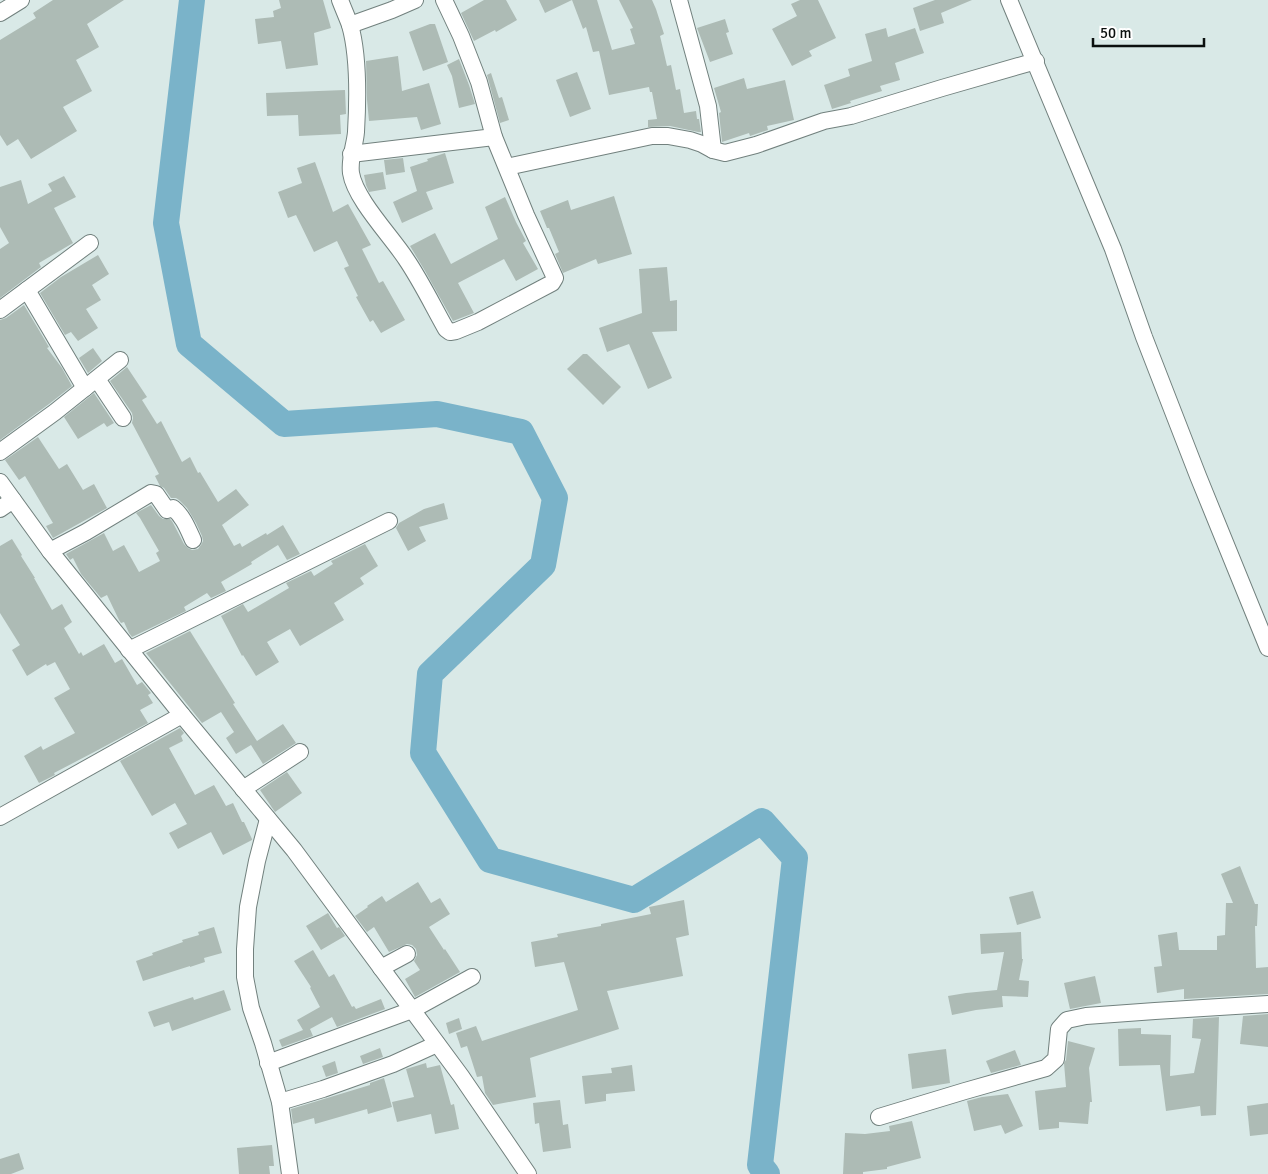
<svg xmlns="http://www.w3.org/2000/svg" width="1268" height="1174" font-family="Signika,sans-serif">
<style>
.lines{fill:none;stroke-linecap:round;stroke-linejoin:round}
.river{stroke:#7ab3c9;stroke-width:26}
.building{fill:#adbbb5}
.minor-casing{stroke:#72817e;stroke-width:18}
.minor{stroke:#fff;stroke-width:16}
</style>
<rect width="100%" height="100%" fill="#d9e9e7"/>
<g class="lines">
<path class="river" d="M192 0 166 223 189 344 284 424 437 414 521 432 555 498 543 565 430 674 423 753 490 860 634 900 762 821 795 858 760 1165 767 1174"/>
</g>
<g class="building">
<path d="M53 0H124L87 24 99 47 76 60 92 91 63 107 77 131 31 159 18 139 7 146 0 135V40L36 18 33 13Z"/>
<path d="M279 0H323L331 28 314 33 318 65 286 69 281 41 258 44 255 19 274 17 273 11 281 8Z"/>
<path d="M484 0H506L517 20 496 32 495 30 474 41 461 13Z"/>
<path d="M539 0H597L612 50 635 44 630 29 633 28 619 0H652L656 9 664 34 660 36 667 66 671 65 676 90 680 89 684 113 696 111 697 119H699L701 132H698L670 126 648 127V120L657 119 652 92H650L649 87 609 95 599 51 593 52 586 27 583 29 572 0 545 13Z"/>
<path d="M800 0H818L836 38 809 51 812 56 792 66 772 29 797 16 791 4Z"/>
<path d="M935 0H972L941 13 944 23 920 31 913 8Z"/>
<path d="M725 19 729 32 726 33 733 54 710 62 697 28Z"/>
<path d="M430 24H435L448 62 423 71 409 32Z"/>
<path d="M886 28 888 37 915 28 924 53 895 63 900 80 880 86 882 91 850 101 851 103 832 109 824 85 850 76 848 69 872 61 865 34Z"/>
<path d="M398 56 402 91 429 83 441 124 421 130 417 117 369 121 367 100 366 61Z"/>
<path d="M459 59 469 85 475 104 459 108 452 76 447 65Z"/>
<path d="M577 72 591 109 570 117 556 80Z"/>
<path d="M491 73 499 98 502 97 509 120 500 123 487 75Z"/>
<path d="M744 78 747 89 785 80 794 120 767 126 768 130 750 136 749 133 722 142 719 113 721 112 714 88Z"/>
<path d="M345 90 346 114 340 115 341 134 299 136 298 115 267 116 266 93Z"/>
<path d="M445 153 454 183 426 192 433 209 402 223 393 202 417 191 410 167 428 161 427 159Z"/>
<path d="M403 158 405 172 386 175 384 160Z"/>
<path d="M315 162 333 212 348 204 371 245 362 249 379 283 383 281 405 320 381 333 373 320 370 322 356 297 358 296 344 268 349 266 337 241 314 252 296 215 288 218 278 192 302 183 297 168Z"/>
<path d="M383 172 386 189 369 192 366 185 364 175Z"/>
<path d="M64 176 76 197 54 208 73 243 39 263 41 267 0 298V249L9 243 0 227V187L21 180 28 204 52 191 48 184Z"/>
<path d="M614 196 632 254 598 264 596 259 563 273 555 254 559 252 549 228H547L540 211 568 200 571 210Z"/>
<path d="M505 197 516 222 526 241 523 243 538 269 516 281 504 259 458 283 474 313 453 321 425 271 410 246 435 233 451 264 498 239 485 207Z"/>
<path d="M98 255 109 274 92 285 101 300 86 309 98 328 78 341 71 332 65 335 40 293 61 277Z"/>
<path d="M667 267 670 301 677 300V331L652 332 672 378 648 389 629 344 607 352 599 328 642 313 639 269Z"/>
<path d="M24 305 49 347 47 348 62 368 72 386 49 404 0 440V320L6 318Z"/>
<path d="M93 348 102 361 88 373 79 358Z"/>
<path d="M583 354H587L621 387 603 405 567 369Z"/>
<path d="M127 367 147 397 142 400 157 424 161 421 182 462 190 457 198 473 200 472 218 502 236 489 249 505 222 525 234 546 240 543 242 547 266 533 267 535 283 525 300 554 287 560 278 545 251 562 252 564 221 582 226 591 211 598 207 593 184 607 186 611 132 637 129 633 124 622 121 623 119 620 107 595 101 598 81 574 73 558 70 560 66 554 104 533 113 551 124 545 139 572 160 561 156 553 159 551 140 518 136 513 151 505 159 516 163 519H170L172 521 184 544 188 548 192 550 198 549 201 545 203 541 202 536 196 523 187 508 179 500 176 498H171L164 488 160 486 155 476 159 474 132 423 133 418 132 413 110 381Z"/>
<path d="M94 393 114 423 107 427 104 423 78 439 64 417Z"/>
<path d="M38 437 59 469 67 464 83 490 94 484 107 508 53 538 46 526 53 523 47 513 25 476 19 480 5 460Z"/>
<path d="M444 503 448 519 419 527 426 541 408 551 396 528 399 523 424 509Z"/>
<path d="M12 539 22 555 21 556 35 578H34L52 610 62 604 72 622 64 628 79 654 81 652 83 656 104 644 115 663 122 659 137 685 142 682 151 693 148 695 153 703 140 710 148 723 98 750 54 773 55 775 39 783 24 756 41 746 43 750 75 733 54 698 70 689 55 662 47 666 46 664 27 676 12 650 20 645 0 613V546Z"/>
<path d="M365 544 378 566 360 578 364 584 334 603 344 620 300 646 290 629 267 642 279 662 256 676 243 655 242 656 221 616 243 604 248 612 289 588 286 583 311 571 314 576 333 564 331 561Z"/>
<path d="M190 631 235 703 233 704 257 741 283 724 296 743 263 764 251 745 236 754 226 738 234 732 221 712 202 723 146 653Z"/>
<path d="M180 728 184 733 181 736 183 741 169 748 195 795 214 785 226 806 233 803 242 822H244L252 839V840L223 855 211 832 178 849 169 833 187 824 175 803 152 816 120 761Z"/>
<path d="M287 772 302 793 275 812 260 790Z"/>
<path d="M1240 866 1255 904H1258L1257 926H1255L1256 968 1268 967V994L1184 999V989L1157 993 1154 967 1162 966 1158 935 1177 932 1179 950H1217V936L1225 935 1226 903H1233L1221 874Z"/>
<path d="M418 882 431 903 440 898 450 914 429 927 444 950 445 949 460 972 415 997 405 979 420 970 414 961 417 955 416 949 412 945 407 944 389 952 374 927 367 932 355 916 368 907 367 906 382 896 386 902Z"/>
<path d="M1033 891 1041 918 1017 925 1009 897Z"/>
<path d="M684 900 689 935 676 938 683 976 607 991 619 1029 530 1058 536 1097 493 1105 485 1093 482 1076 477 1077 467 1046 461 1048 456 1033 476 1026 482 1041 578 1010 564 962 535 967 531 942 558 937 557 934 601 926V924L651 914 649 907Z"/>
<path d="M328 913 337 928 339 927 345 936 321 950 306 926Z"/>
<path d="M214 927 222 953 204 958 205 962 190 967V966L143 981 136 961 153 955 152 953 183 942 182 940 199 935 198 932Z"/>
<path d="M1021 932 1022 959H1023L1019 980 1029 981 1028 997 1002 996 1003 1007 976 1010 952 1015 948 996 966 993 997 990 1004 952 981 954 980 934Z"/>
<path d="M313 950 329 977 334 974 352 1007 354 1006 356 1009 381 999 385 1009 337 1027 332 1017 310 1029 313 1036 282 1047 279 1040 303 1030 297 1020 320 1007 310 988 311 987 294 961Z"/>
<path d="M1095 976 1101 1003 1070 1009 1064 983Z"/>
<path d="M224 990 231 1010 172 1031 169 1022 154 1027 148 1012 193 997 194 1000Z"/>
<path d="M1268 1014V1047L1240 1044 1243 1016Z"/>
<path d="M1219 1017 1216 1115 1201 1116 1200 1106 1166 1111 1160 1065 1119 1066 1118 1029 1141 1028V1034L1171 1035 1170 1076 1194 1073 1201 1039 1192 1038 1193 1019Z"/>
<path d="M459 1018 462 1029 449 1034 446 1023Z"/>
<path d="M1068 1041 1095 1048 1089 1068 1092 1102H1090L1088 1124 1059 1122V1128L1039 1130 1035 1091 1066 1087 1064 1063 1066 1060Z"/>
<path d="M380 1048 383 1057 363 1064 360 1056Z"/>
<path d="M946 1049 950 1083 912 1089 908 1054Z"/>
<path d="M1015 1050 1021 1065 991 1073 986 1061Z"/>
<path d="M335 1061 338 1073 326 1077 322 1066Z"/>
<path d="M426 1063 427 1068 440 1065 451 1105 454 1104 459 1129 435 1134 431 1114 397 1122 392 1102 414 1097 406 1069Z"/>
<path d="M632 1065 635 1091 606 1094V1101L585 1104 582 1076 612 1073 611 1068Z"/>
<path d="M384 1078 392 1107 368 1114 367 1109 315 1124 314 1118 293 1124 291 1109 370 1085V1083Z"/>
<path d="M1008 1094 1023 1126 1005 1134 1001 1125 974 1131 967 1101 982 1097Z"/>
<path d="M560 1100 563 1125 568 1124 571 1148 543 1152 539 1123 535 1124 533 1103Z"/>
<path d="M1268 1103V1134L1250 1136 1247 1106Z"/>
<path d="M912 1121 921 1158 887 1167V1169L863 1172V1174H843L845 1133 865 1134 890 1131 889 1126Z"/>
<path d="M272 1145 274 1166H269L270 1174H239L237 1148Z"/>
<path d="M19 1153 24 1169 11 1174H0V1159Z"/>
</g>
<g class="lines">
<g class="minor-casing">
<g id="minor">
<path d="M340 0C343 8 347 17 350 25 359 57 358 98 356 132 355 145 349 159 351 173 355 199 391 236 406 259 421 281 433 306 446 329L450 332 456 331 478 322 552 283 555 278 526 215 494 137 479 82 461 36 444 0"/>
<path d="M679 0 708 106 713 150"/>
<path d="M1009 0 1113 249 1144 337 1198 476 1268 648"/>
<path d="M0 13 21 0"/>
<path d="M350 25 392 10 415 0"/>
<path d="M351 154 494 137"/>
<path d="M507 167 652 136H668L690 140 702 144 713 150 725 153 756 145 824 121 851 116 942 88 1036 61"/>
<path d="M27 290 85 388"/>
<path d="M0 310 90 243"/>
<path d="M97 379 123 418"/>
<path d="M0 452 55 412 120 360"/>
<path d="M0 482 50 551 182 715 294 850 461 1076 528 1174"/>
<path d="M0 509 13 500"/>
<path d="M50 551 86 532 151 493 156 494 167 510 173 508C183 516 188 529 193 540"/>
<path d="M129 650 389 521"/>
<path d="M243 789 300 752"/>
<path d="M0 817 182 715"/>
<path d="M268 819 257 861 248 907 245 949V977L251 1008 263 1043 280 1102 290 1174"/>
<path d="M381 968 407 954"/>
<path d="M268 1063 412 1010 472 977"/>
<path d="M280 1102 323 1089 393 1064 437 1044"/>
<path d="M879 1117 965 1091 1046 1068 1056 1059 1059 1029 1067 1020 1086 1016 1155 1011 1268 1004"/>
</g>
</g>
<use href="#minor" class="minor"/>
</g>
<path d="M1093 38v8h111v-8" fill="none" stroke="#0b100f" stroke-width="2.5"/>
<text x="1100" y="38" font-size="15" fill="#0b100f" stroke="#ffffff" stroke-width="4" paint-order="stroke">50 m</text>
</svg>
